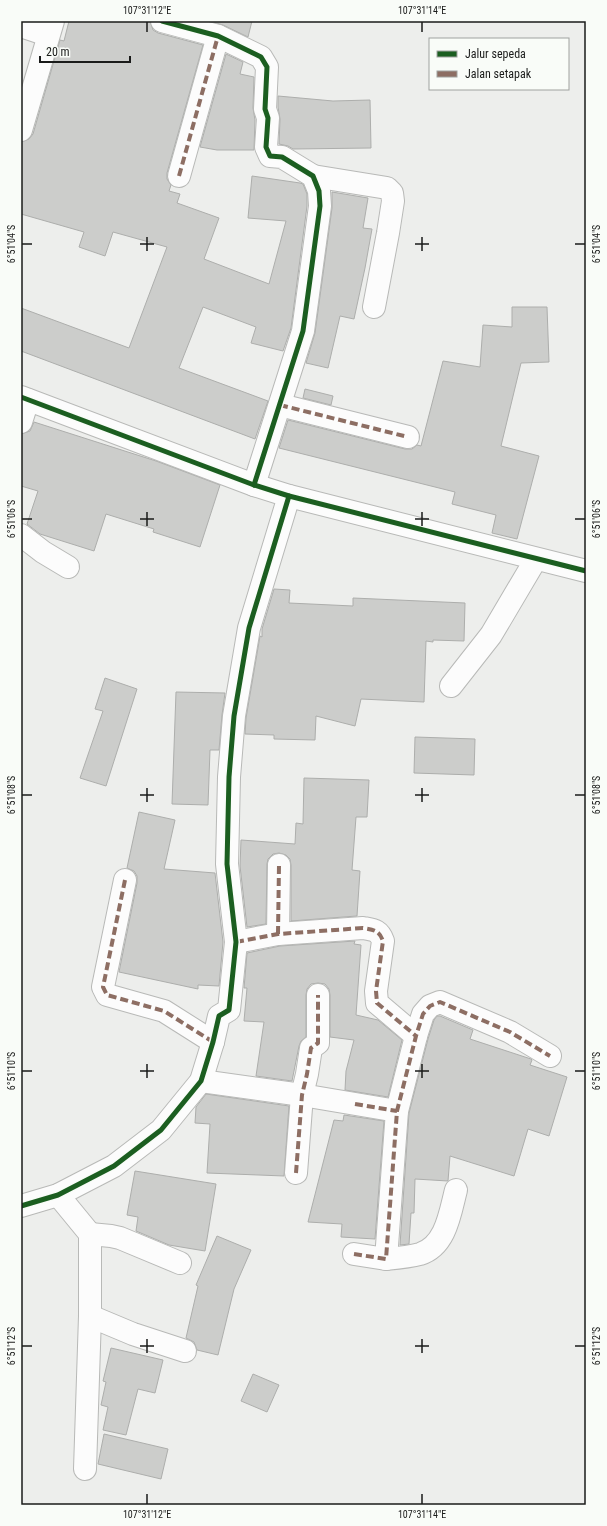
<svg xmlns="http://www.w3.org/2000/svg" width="607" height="1526" font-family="'Roboto Condensed',sans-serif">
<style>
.building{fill:#cccdcb;stroke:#adaeac}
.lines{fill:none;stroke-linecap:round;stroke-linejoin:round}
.minor-casing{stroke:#b8b9b7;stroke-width:24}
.minor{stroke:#fcfcfc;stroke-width:22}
.quiet{stroke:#8d6e63;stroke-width:4;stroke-dasharray:8 4;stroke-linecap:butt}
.cycleway-casing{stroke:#f9fcf8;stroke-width:8}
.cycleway{stroke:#1b5e20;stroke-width:5}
.ticks{fill:none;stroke:#1a1b1a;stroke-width:1.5}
.neatline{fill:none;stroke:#1a1b1a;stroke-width:1.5}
.ticks-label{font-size:10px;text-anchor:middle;fill:#1a1b1a}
</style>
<rect width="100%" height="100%" fill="#edeeec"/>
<g class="building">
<path d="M69 21H150L153 30 158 33 203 45 167 173V179L171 185 169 191 180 194 177 203 219 218 204 259 269 284 286 221 248 218 252 176 300 183 303 184 307 194V206L291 328 283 351 251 343 256 327 203 307 179 368 268 401 255 439 21 351V308L129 348 167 247 113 232 105 256 79 247 84 232 21 214V142L29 139 33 134 60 40 64 41Z"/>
<path d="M210 21H252L248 37 223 25Z"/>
<path d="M226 54 243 62 240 74 254 77 253 108 255 120 254 150H217L200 147Z"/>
<path d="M278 96 333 101 370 100 371 148 293 149 288 146 279 144 280 119 278 107Z"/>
<path d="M332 192 368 198 363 228 372 229 365 268 354 319 340 316 328 368 306 363 315 333 332 208Z"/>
<path d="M512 307H547L549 362 521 363 501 446 539 456 517 539 492 533 496 515 452 504 455 492 279 448 288 420 405 449H412L417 445 421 446 443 361 480 367 483 325 512 327Z"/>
<path d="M305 389 333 396 331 405 303 398Z"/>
<path d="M34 422 156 461 220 485 200 547 153 532 154 529 106 514 94 551 40 534 27 524 38 491 21 486V434L30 431Z"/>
<path d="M274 589 290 590 289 603 353 606V598L465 603 464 641 433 640V642L426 641 424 702 361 699 355 726 316 716 315 740 274 739V735L245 734 246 718 260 636 262 637V629Z"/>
<path d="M105 678 137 689 106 786 80 778 103 711 95 709Z"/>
<path d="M176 692 225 693 222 715 219 750H210L208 805 172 804Z"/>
<path d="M415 737 475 739 474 775 414 773Z"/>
<path d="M304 778 369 780 367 817H356L352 870 360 871 357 916 291 921V865L290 859 286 855 279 853 273 854 268 859 267 864 266 924 247 927 240 866 241 840 295 844 296 823 303 824Z"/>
<path d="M139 812 175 820 164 869 215 873 223 942 219 986 198 985V989L119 972 137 883V876L134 871 127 868Z"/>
<path d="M355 941 354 944 361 945 356 1015 378 1020 402 1040 388 1097 345 1090 346 1071 354 1040 330 1037V995L329 989 325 984 318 983 311 984 307 989 306 995V1037L301 1041 299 1046 292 1081 256 1076 264 1022 244 1021 247 988H244L247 953 280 946Z"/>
<path d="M437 1016H440L473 1030 470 1039 531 1059 532 1060 530 1065 567 1077 549 1136 528 1129 514 1176 450 1156 448 1181 415 1179 414 1213H411L409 1244 400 1245 409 1113 428 1039 434 1020Z"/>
<path d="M206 1094 289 1106 284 1176 207 1173 210 1124 195 1123 196 1107Z"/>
<path d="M344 1115 384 1121 375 1239 341 1237 342 1224 308 1222 334 1120 343 1121Z"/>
<path d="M135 1171 216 1184 205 1251 169 1245 136 1231 138 1217 127 1215Z"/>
<path d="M217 1236 251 1250 234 1289 218 1355 197 1350 194 1342 186 1338 198 1286 196 1285Z"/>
<path d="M111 1348 163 1360 155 1393 138 1389 126 1435 103 1430 108 1407 101 1405 106 1382 103 1381Z"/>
<path d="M253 1374 279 1385 267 1412 241 1401Z"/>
<path d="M104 1434 168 1449 161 1479 98 1464Z"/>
</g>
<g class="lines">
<g class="minor-casing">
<g id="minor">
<path d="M162 21 218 36 261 57 267 67 265 109 268 118 266 147 270 156 282 157 313 176 319 191 320 206 303 331 254 485"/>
<path d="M21 26 48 35"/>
<path d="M21 130 53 21"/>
<path d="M179 176 218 36"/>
<path d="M313 176 387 188 392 193 393 201 388 233 374 307"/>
<path d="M21 397 254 485 289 496 586 571"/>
<path d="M280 405 408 437"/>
<path d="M21 422 28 400"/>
<path d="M21 535 43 552 68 567"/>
<path d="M451 686 491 635 536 559"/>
<path d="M125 880 103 987 107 995 164 1011 213 1042"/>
<path d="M278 934 279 865"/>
<path d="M236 942 278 934 363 928C374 930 379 930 383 941L376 991 377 1003 416 1036"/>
<path d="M201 1081 302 1095 397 1111"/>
<path d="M296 1173 302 1095 307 1074 311 1048 318 1043V995"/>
<path d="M58 1195 90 1234V1316L85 1469"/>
<path d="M21 1206 58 1195 114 1166 161 1130 201 1081 213 1042 219 1016 229 1010 236 942 227 864 229 777 234 716 249 628 289 496"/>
<path d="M90 1234 111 1236 120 1238 180 1263"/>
<path d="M354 1254 386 1259 397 1111 416 1036 423 1014 430 1006 440 1002 510 1032 550 1056"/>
<path d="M386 1259C397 1258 409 1257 420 1254 446 1246 450 1213 456 1190"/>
<path d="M90 1316 133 1334 185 1351"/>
</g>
</g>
<use href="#minor" class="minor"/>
<g class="quiet">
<path d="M179 176 218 36"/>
<path d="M280 405 408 437"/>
<path d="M125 880 103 987 107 995 164 1011 213 1042 214 1039"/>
<path d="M278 934 279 865"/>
<path d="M236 942 278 934 363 928C374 930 379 930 383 941L376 991 377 1003 416 1036"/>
<path d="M355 1104 397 1111"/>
<path d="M296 1173 302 1095 307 1074 311 1048 318 1043V995"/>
<path d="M354 1254 386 1259 397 1111 416 1036 423 1014 430 1006 440 1002 510 1032 550 1056"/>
</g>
<g class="cycleway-casing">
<g id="cycleway">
<path d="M162 21 218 36 261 57 267 67 265 109 268 118 266 147 270 156 282 157 313 176 319 191 320 206 303 331 254 485"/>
<path d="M21 397 254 485 289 496 586 571"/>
<path d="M21 1206 58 1195 114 1166 161 1130 201 1081 213 1042 219 1016 229 1010 236 942 227 864 229 777 234 716 249 628 289 496"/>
</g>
</g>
<use href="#cycleway" class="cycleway"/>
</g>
<path class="ticks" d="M147 22V32M422 22V32M147 237V251M422 237V251M22 244H32M140 244H154M415 244H429M575 244H585M147 512V526M422 512V526M22 519H32M140 519H154M415 519H429M575 519H585M147 788V802M422 788V802M22 795H32M140 795H154M415 795H429M575 795H585M147 1064V1078M422 1064V1078M22 1071H32M140 1071H154M415 1071H429M575 1071H585M147 1339V1353M422 1339V1353M22 1346H32M140 1346H154M415 1346H429M575 1346H585M147 1494V1504M422 1494V1504"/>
<rect width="607" height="1526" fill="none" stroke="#f9fcf8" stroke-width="44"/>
<rect x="429" y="38" width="140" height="52" fill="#f9fcf8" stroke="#a0a29f"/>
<rect x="437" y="51" width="20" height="6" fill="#1b5e20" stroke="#a0a29f"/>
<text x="465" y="58" font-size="12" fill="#1a1b1a">Jalur sepeda</text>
<rect x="437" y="71" width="20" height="6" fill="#8d6e63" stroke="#a0a29f"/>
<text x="465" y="78" font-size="12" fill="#1a1b1a">Jalan setapak</text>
<path d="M40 56v6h90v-6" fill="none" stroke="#1a1b1a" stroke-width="2"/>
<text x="46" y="56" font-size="12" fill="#1a1b1a" stroke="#f9fcf8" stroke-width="3" paint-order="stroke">20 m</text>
<rect x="22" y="22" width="563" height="1482" class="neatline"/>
<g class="ticks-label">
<text x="147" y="14">107°31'12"E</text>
<text x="422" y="14">107°31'14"E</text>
<text transform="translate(11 244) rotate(-90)" y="4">6°51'04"S</text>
<text transform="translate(596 244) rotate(-90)" y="4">6°51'04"S</text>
<text transform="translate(11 519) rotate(-90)" y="4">6°51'06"S</text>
<text transform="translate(596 519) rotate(-90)" y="4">6°51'06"S</text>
<text transform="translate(11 795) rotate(-90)" y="4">6°51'08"S</text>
<text transform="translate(596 795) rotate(-90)" y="4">6°51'08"S</text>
<text transform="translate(11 1071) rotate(-90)" y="4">6°51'10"S</text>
<text transform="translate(596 1071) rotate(-90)" y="4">6°51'10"S</text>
<text transform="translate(11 1346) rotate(-90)" y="4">6°51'12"S</text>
<text transform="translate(596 1346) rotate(-90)" y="4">6°51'12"S</text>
<text x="147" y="1518">107°31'12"E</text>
<text x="422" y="1518">107°31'14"E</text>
</g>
</svg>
